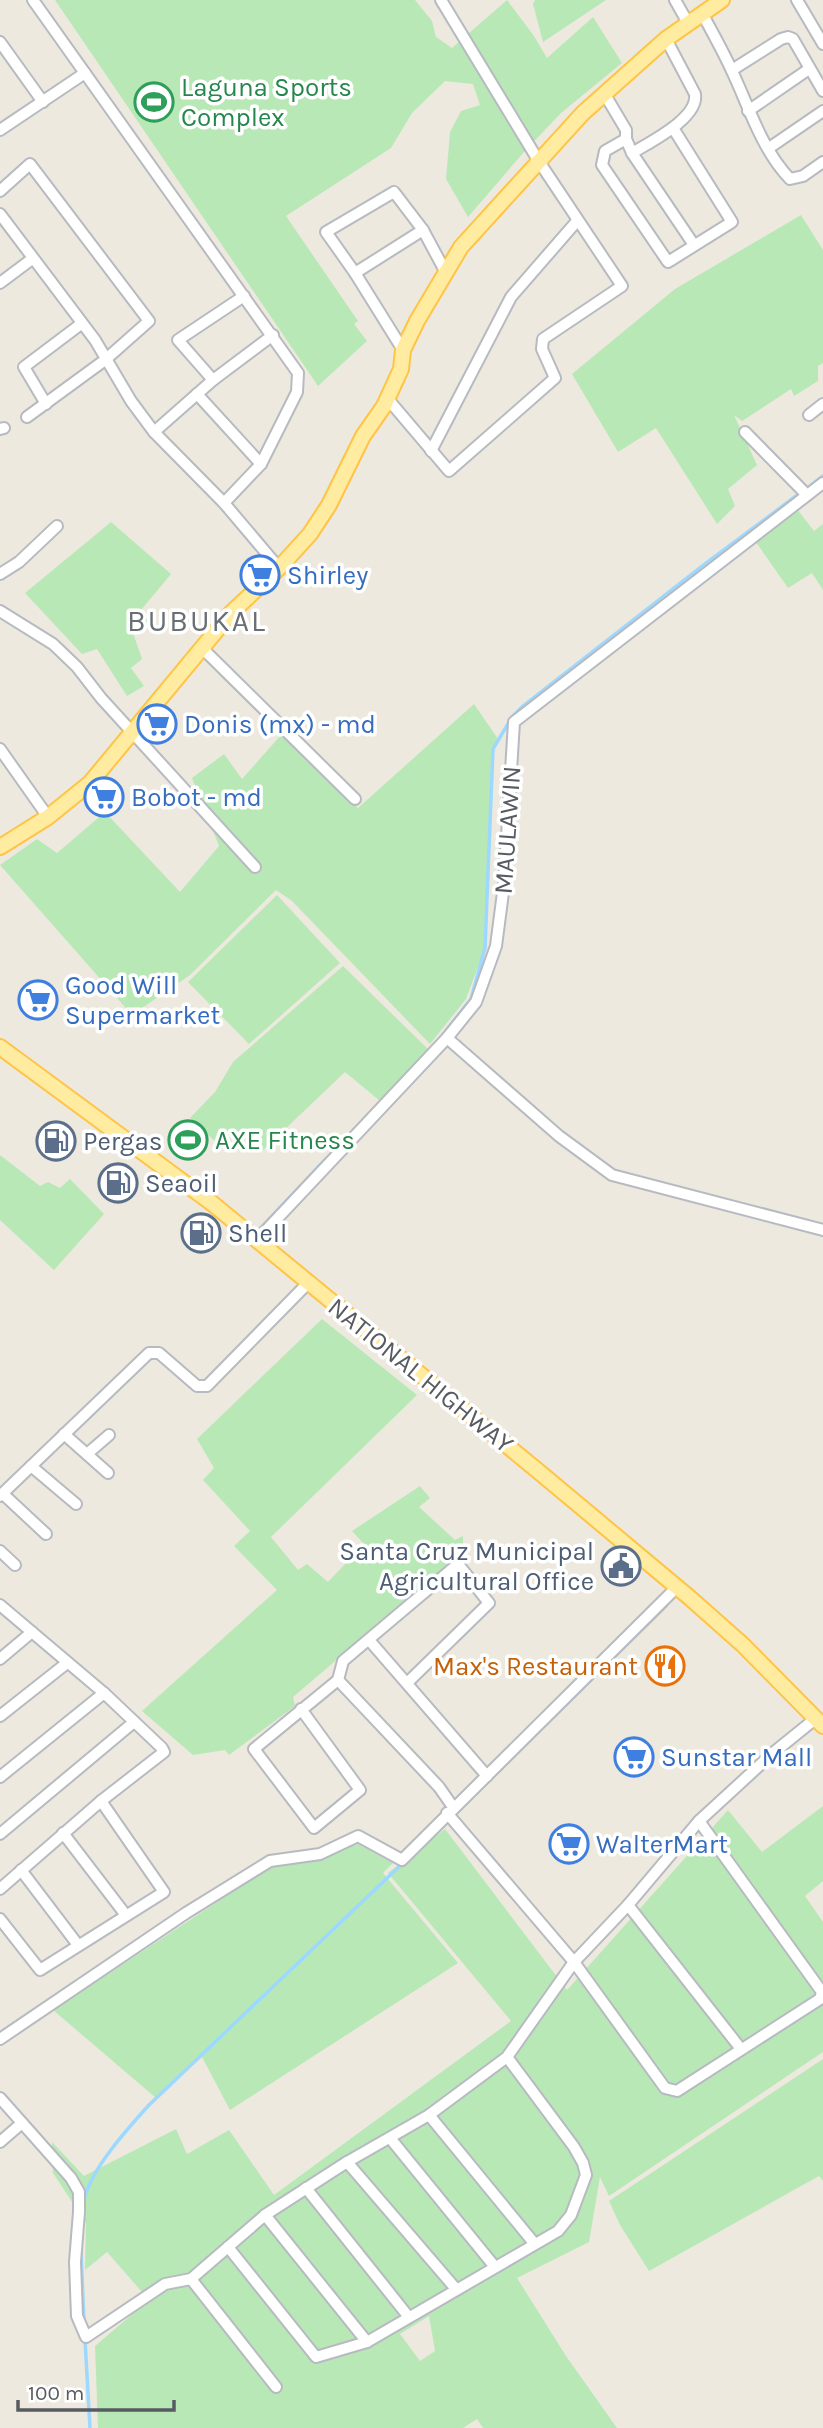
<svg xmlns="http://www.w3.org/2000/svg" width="823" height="2428" font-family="Karla,sans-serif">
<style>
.green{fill:#b9e8b7;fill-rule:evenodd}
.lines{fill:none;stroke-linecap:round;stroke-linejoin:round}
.stream{stroke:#9cd8ff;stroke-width:3.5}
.minor-casing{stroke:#b7bac0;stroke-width:14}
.major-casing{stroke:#ffc445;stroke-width:18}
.minor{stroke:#fff;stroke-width:10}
.major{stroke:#ffeca1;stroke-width:14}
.labels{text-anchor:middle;stroke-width:7;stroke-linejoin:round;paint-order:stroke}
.leisure-label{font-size:26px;fill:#27864d;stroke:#fff;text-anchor:start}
.shop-label{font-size:26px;fill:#366cbe;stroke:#fff;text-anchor:start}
.street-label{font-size:26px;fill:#585c62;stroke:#fff}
.service-label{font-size:26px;fill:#4e5e75;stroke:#fff;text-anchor:start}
.food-label{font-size:26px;fill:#c56008;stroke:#fff;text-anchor:end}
.quarter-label{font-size:30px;letter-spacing:2px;fill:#696f74;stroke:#fff}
</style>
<rect width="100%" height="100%" fill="#ede9de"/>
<g class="green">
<path d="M55 0H415L432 21 436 37 452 48 507 0 534 36 547 58 593 17 622 63 561 113 523 153 468 217 446 179 450 132 461 111 480 105 473 84 445 81 412 113 391 148 286 216 358 321 354 324 367 341 318 386Z"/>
<path d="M535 0H606L543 42 533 4Z"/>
<path d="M801 215 823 250V363L818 366V381L794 396 791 389 742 421 734 415 757 465 728 489 735 506 717 524 656 428 618 452 572 374 675 289Z"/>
<path d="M797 509 814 531 823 524V590L812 573 788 588 756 542Z"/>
<path d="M111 522 171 574 141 610 150 622 132 630 142 659 131 668 144 686 127 696 97 649 82 654 25 593Z"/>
<path d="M474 704 498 739 493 749 485 948 466 999 430 1044 292 901 276 890 190 975 132 1015 0 865 37 839 57 853 105 812 180 892 219 846 192 778 224 754 242 779 281 735 358 808Z"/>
<path d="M277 895 340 963 249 1044 188 982Z"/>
<path d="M343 966 431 1052 380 1101 345 1072 262 1151 233 1132 218 1144 190 1118 215 1092 233 1062Z"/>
<path d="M0 1155 40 1186 48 1182 60 1188 70 1179 104 1214 54 1270 0 1220Z"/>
<path d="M322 1319 417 1395 271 1537 298 1570 307 1564 328 1582 364 1544 352 1531 420 1486 430 1498 419 1507 455 1540 463 1536V1552L293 1697 295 1706 229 1755 225 1750 193 1755 142 1711 277 1590 234 1546 250 1531 203 1480 214 1468 197 1439Z"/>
<path d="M823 1806V1881L805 1896 823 1922V2052L609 2196 600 2177 589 2242 517 2278 566 2356 617 2428H483L477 2419 463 2428H98L95 2346 149 2300 107 2252 85 2270 86 2223 53 2173 52 2142 84 2176 176 2129 187 2154 229 2130 274 2195 511 2021 388 1873 445 1829 567 1990 728 1810 762 1852ZM429 2316 435 2351 420 2361 400 2334Z"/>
<path d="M358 1844 393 1863 383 1873 458 1963 230 2110 202 2057 156 2098 53 2010 272 1866Z"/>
<path d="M823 2059V2181L819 2176 649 2271 620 2225 609 2201Z"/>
</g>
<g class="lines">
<g class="stream">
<path d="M810 486 823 476"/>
<path d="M441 1037 471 999 485 948 493 749 512 717 522 707 705 564 796 496"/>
<path d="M256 1233 325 1160"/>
<path d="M550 1720 666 1606"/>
<path d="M84 2200C90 2170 129 2127 149 2105L404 1862"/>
<path d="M81 2252 84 2322"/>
<path d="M85 2340 90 2428"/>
</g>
<g class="minor-casing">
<g id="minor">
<path d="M33 0 298 373 297 392 261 464 224 503"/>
<path d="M675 0 688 23"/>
<path d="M797 0 823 44"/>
<path d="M702 13C712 32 723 51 732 71 749 107 762 150 790 179L803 176 823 162"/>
<path d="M0 42 43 102"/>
<path d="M732 70 781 39 788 37 793 39 823 91"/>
<path d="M604 93 626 130V139L632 153 694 245"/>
<path d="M748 111 809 69"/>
<path d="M0 130 85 73"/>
<path d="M626 139 605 151 602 165 668 262 732 222 673 128"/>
<path d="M769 148 823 111"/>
<path d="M632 153C650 142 699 118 695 94L666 39"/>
<path d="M0 191 30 164 149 321 105 360 27 417"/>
<path d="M0 214 95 340 131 401 154 432 224 503 279 568"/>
<path d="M355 273 423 230"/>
<path d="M0 283 32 259"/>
<path d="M403 350 355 273 326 232 394 192 423 230 445 271"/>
<path d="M213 380 178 340 244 296"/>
<path d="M197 394 261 464"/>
<path d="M387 398 449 471 555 378 542 349 543 339 622 286 538 160 441 0"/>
<path d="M46 404 24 367 81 324"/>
<path d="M809 415 823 404"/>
<path d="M0 429 4 428"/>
<path d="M154 432 213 380 273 335"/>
<path d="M745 432 807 495"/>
<path d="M431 451 511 297 577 221"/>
<path d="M0 574 19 562 57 526"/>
<path d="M0 611 53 644 77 667 101 698 255 867"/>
<path d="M202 648 355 799"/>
<path d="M0 749 48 817"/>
<path d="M447 1038 559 1136 612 1175 823 1230"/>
<path d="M257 1240 447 1038 476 1002 496 946 504 885 514 722 823 483"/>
<path d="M64 1434 108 1473"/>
<path d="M87 1454 109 1435"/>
<path d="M31 1466 76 1504"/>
<path d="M3 1494 46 1534"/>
<path d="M0 1496 149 1353H159L197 1386H207L308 1283"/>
<path d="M0 1551 15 1565"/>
<path d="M0 1605 104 1693 162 1748 164 1752 101 1801 0 1889"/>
<path d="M369 1640 487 1776"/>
<path d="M0 1659 32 1632"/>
<path d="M338 1680 439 1787 453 1807"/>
<path d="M301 1709 360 1790 314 1828 254 1749 338 1680 343 1661 458 1564 489 1603 407 1683"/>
<path d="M0 1716 67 1663"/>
<path d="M0 1777 104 1693"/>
<path d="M447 1813 574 1962 665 2088 677 2091 820 1999 822 1992 699 1821"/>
<path d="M63 1833 125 1914"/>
<path d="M0 1834 134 1722"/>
<path d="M21 1870 78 1945"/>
<path d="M628 1905 741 2049"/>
<path d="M0 1919 40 1970 164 1892 101 1801"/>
<path d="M0 2039 186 1913 270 1861 320 1854 358 1836 402 1860 676 1588"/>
<path d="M507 2057 574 2147 583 2163 586 2175 571 2215 558 2231 367 2342 316 2357 228 2247 265 2215 347 2162 429 2115 507 2057 574 1962 628 1905 699 1821 773 1753 815 1719"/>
<path d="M0 2098 71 2178 79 2192V2212L75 2262 77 2316 86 2337 165 2284 191 2279 228 2247"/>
<path d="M429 2115 534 2243"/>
<path d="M390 2138 495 2267"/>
<path d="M0 2142 22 2123"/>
<path d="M347 2162 456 2289"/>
<path d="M306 2188 408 2316"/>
<path d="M265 2215 367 2342"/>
<path d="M191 2279 276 2387"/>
</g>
</g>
<g class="major-casing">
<g id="major">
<path d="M0 847 48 817 90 783 231 613 279 568 310 534 329 505 363 436 384 406 401 369 403 350 417 321 461 247 583 113 666 39 722 0"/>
<path d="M0 1047 213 1204 544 1476 690 1598 743 1645 823 1726"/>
</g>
</g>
<use href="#minor" class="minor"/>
<use href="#major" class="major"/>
</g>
<defs>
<g id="stadium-ring" transform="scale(2.0125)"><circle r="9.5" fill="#fff" stroke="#2e9e5b" stroke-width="1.5"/><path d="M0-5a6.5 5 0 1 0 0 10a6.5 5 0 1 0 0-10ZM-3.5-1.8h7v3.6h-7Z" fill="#2e9e5b"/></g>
<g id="supermarket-ring" transform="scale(2.0125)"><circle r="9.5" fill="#fff" stroke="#3f7fe0" stroke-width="1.5"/><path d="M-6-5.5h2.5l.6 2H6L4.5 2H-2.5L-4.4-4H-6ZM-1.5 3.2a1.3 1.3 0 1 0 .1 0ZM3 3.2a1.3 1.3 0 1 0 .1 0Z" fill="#3f7fe0"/></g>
<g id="fuel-ring" transform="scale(2.0125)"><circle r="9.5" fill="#fff" stroke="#5c6f8a" stroke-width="1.5"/><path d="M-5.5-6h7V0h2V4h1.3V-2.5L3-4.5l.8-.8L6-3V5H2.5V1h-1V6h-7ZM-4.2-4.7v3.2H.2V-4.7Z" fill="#5c6f8a"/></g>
<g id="civic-ring" transform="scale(2.0125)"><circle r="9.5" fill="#fff" stroke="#5c6f8a" stroke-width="1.5"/><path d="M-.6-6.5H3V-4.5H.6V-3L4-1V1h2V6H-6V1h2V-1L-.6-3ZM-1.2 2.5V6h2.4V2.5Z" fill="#5c6f8a"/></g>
<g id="restaurant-ring" transform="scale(2.0125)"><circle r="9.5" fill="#fff" stroke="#e8710a" stroke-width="1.5"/><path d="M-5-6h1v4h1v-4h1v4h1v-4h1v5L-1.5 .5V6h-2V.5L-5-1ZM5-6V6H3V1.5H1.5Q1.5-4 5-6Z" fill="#e8710a"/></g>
</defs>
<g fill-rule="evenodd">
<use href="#stadium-ring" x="154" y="102"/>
<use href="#supermarket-ring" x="260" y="575"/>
<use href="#supermarket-ring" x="157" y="724"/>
<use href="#supermarket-ring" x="104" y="797"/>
<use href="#supermarket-ring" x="38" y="1000"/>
<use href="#stadium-ring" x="188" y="1140"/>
<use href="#fuel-ring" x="56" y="1141"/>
<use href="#fuel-ring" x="118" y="1183"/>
<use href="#fuel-ring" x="201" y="1233"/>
<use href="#civic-ring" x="621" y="1566"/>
<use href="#restaurant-ring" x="665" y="1666"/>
<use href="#supermarket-ring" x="634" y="1757"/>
<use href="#supermarket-ring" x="569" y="1844"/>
</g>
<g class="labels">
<g class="leisure-label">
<text x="181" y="96">Laguna Sports<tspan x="181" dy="30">Complex</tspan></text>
<text x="215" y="1149">AXE Fitness</text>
</g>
<g class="shop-label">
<text x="287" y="584">Shirley</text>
<text x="184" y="733">Donis (mx) - md</text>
<text x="131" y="806">Bobot - md</text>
<text x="65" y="994">Good Will<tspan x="65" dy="30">Supermarket</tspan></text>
<text x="661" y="1766">Sunstar Mall</text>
<text x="596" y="1853">WalterMart</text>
</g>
<g class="street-label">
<text transform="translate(507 830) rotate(-86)" y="9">MAULAWIN</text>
<text transform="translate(421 1375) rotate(39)" y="9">NATIONAL HIGHWAY</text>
</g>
<g class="service-label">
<text x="83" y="1150">Pergas</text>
<text x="145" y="1192">Seaoil</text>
<text x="228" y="1242">Shell</text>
<text x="594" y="1560" text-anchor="end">Santa Cruz Municipal<tspan x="594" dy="30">Agricultural Office</tspan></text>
</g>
<g class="food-label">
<text x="638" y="1675">Max's Restaurant</text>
</g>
<g class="quarter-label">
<text x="197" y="631">BUBUKAL</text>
</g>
</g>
<path d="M18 2400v10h156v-10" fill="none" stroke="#585c62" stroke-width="3.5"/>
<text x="28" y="2400" font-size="21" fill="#585c62" stroke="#ffffff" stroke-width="5" paint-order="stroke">100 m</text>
</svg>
